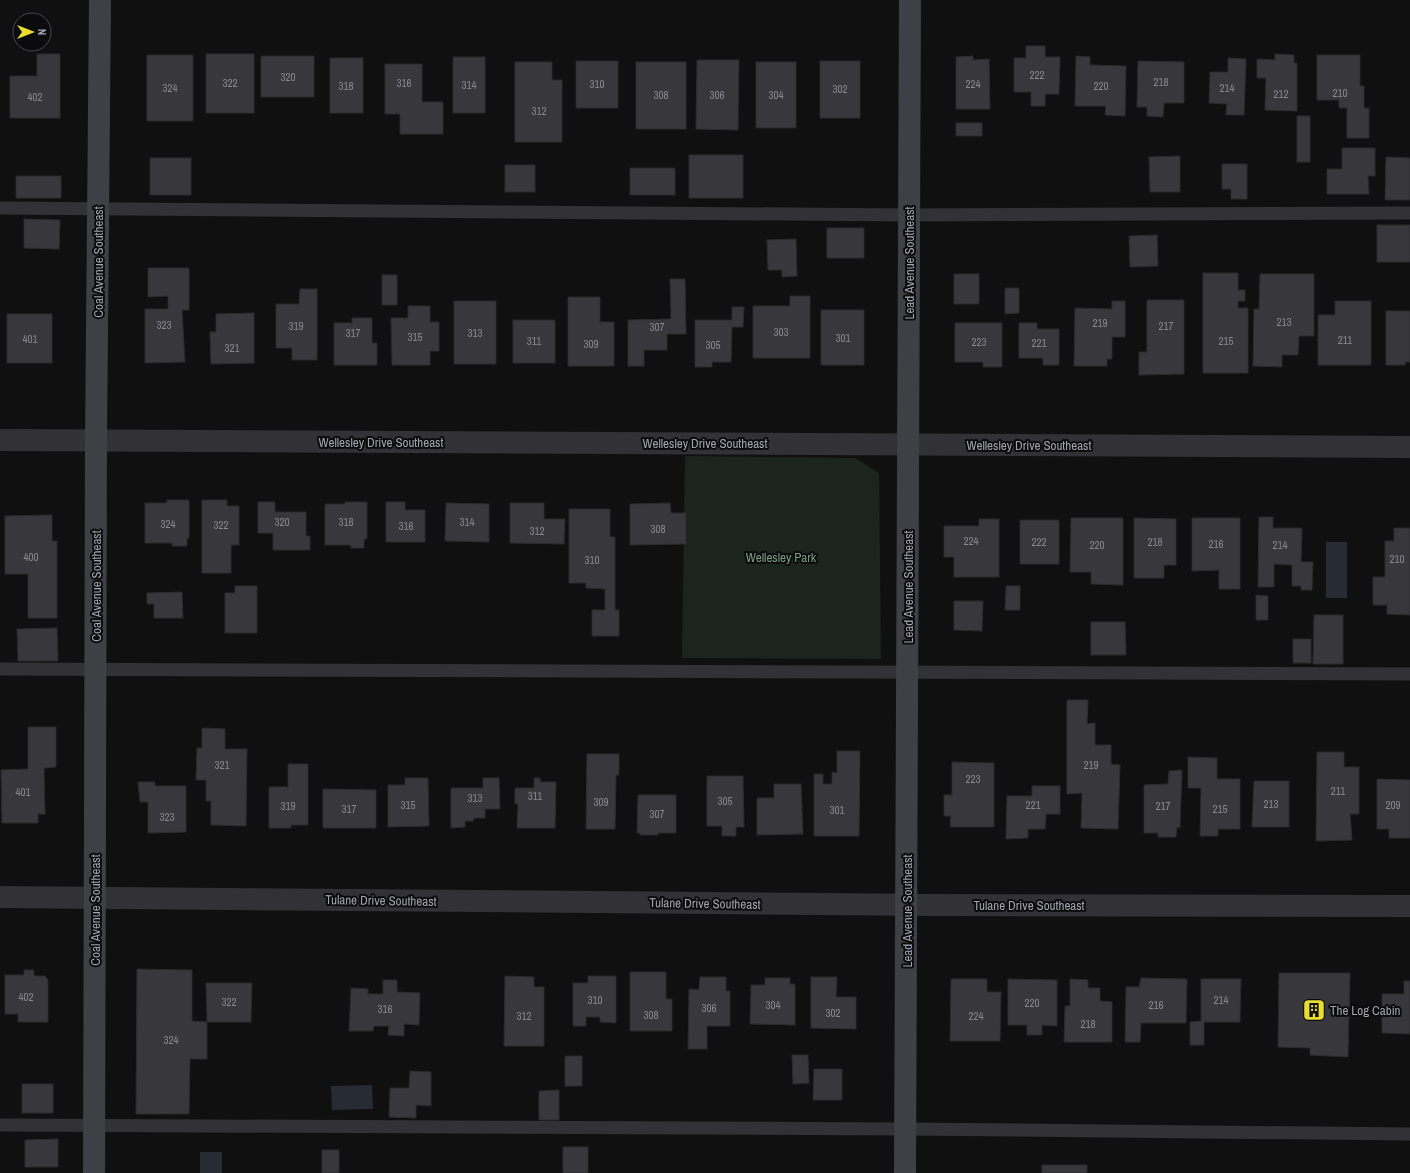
<svg xmlns="http://www.w3.org/2000/svg" width="1410" height="1173" font-family="'Archivo Narrow',sans-serif">
<style>
.green{fill:#1c241f}
.water{fill:#272b34}
.building{fill:#38373b;stroke:#2b2a2d}
.lines{fill:none;stroke-linecap:round;stroke-linejoin:round}
.lane{stroke:#323136;stroke-width:13}
.street{stroke:#323136;stroke-width:22}
.secondary{stroke:#3f3f46;stroke-width:22}
.labels{text-anchor:middle;stroke-width:4;stroke-linejoin:round;paint-order:stroke}
.number-label{font-size:11px;fill:#888794}
.street-label{font-size:13px;fill:#a2a2b1;stroke:#0b0b0c}
.park-label{font-size:13px;fill:#799c85;stroke:#0b0b0c}
.poi-label{font-size:13px;fill:#a2a2b1;stroke:#0b0b0c;text-anchor:start}
</style>
<rect width="100%" height="100%" fill="#101011"/>
<path class="green" d="M685 456 855 458 879 473 881 659 682 658Z"/>
<g class="water">
<rect x="1326" y="542" width="21" height="56"/>
<path d="M372 1085 373 1109 332 1110 331 1086Z"/>
<rect x="200" y="1152" width="22" height="21"/>
</g>
<g class="building">
<path d="M1026 46H1045V57H1060L1059 94H1045V106H1031V92H1014V58H1026Z"/>
<path d="M37 54H60V118H10V76H37Z"/>
<rect x="206" y="54" width="48" height="59"/>
<path d="M1275 54 1294 55V63H1297V111L1265 110 1266 78H1257V59L1275 60Z"/>
<rect x="147" y="55" width="46" height="66"/>
<path d="M1317 55H1360V86H1364V108H1369V138H1347V108H1339V100H1317Z"/>
<rect x="261" y="56" width="53" height="41"/>
<path d="M973 56V60L989 59 990 109H956V57Z"/>
<path d="M1076 56 1090 57V65L1126 66 1125 116 1105 115 1106 106H1075Z"/>
<rect x="453" y="57" width="32" height="56"/>
<rect x="330" y="58" width="33" height="55"/>
<path d="M1228 58 1246 59 1244 115H1226L1227 104 1209 103 1210 72H1228Z"/>
<path d="M697 60H739L738 130 696 129Z"/>
<rect x="576" y="61" width="42" height="47"/>
<rect x="820" y="61" width="40" height="57"/>
<path d="M1138 61 1184 62V103H1164L1163 117 1147 116V107H1137Z"/>
<path d="M515 62H552V80H562V142H515Z"/>
<rect x="636" y="62" width="50" height="67"/>
<rect x="756" y="62" width="40" height="66"/>
<path d="M385 64H422V102H443V134H400V114H385Z"/>
<rect x="1297" y="116" width="13" height="46"/>
<rect x="956" y="123" width="26" height="13"/>
<path d="M1342 148H1375V176H1368L1369 194H1327V169H1342Z"/>
<rect x="689" y="155" width="54" height="43"/>
<path d="M1180 156V192H1150L1149 157Z"/>
<path d="M1386 157 1410 158V200H1385Z"/>
<rect x="150" y="158" width="41" height="37"/>
<path d="M1222 164H1247V199H1231V189H1222Z"/>
<rect x="505" y="165" width="30" height="27"/>
<rect x="630" y="168" width="45" height="27"/>
<rect x="16" y="176" width="45" height="22"/>
<path d="M24 219 60 220 59 249 24 248Z"/>
<rect x="1377" y="225" width="33" height="37"/>
<rect x="827" y="228" width="37" height="30"/>
<path d="M1157 235 1158 266 1130 267 1129 236Z"/>
<path d="M796 239 797 276 782 277V270H768L767 240Z"/>
<path d="M148 268H189V310H182L185 362 145 363V309H168V296L148 297Z"/>
<path d="M1203 273H1238V290H1245V301H1238V308H1248V373H1203Z"/>
<rect x="954" y="274" width="25" height="30"/>
<path d="M1260 274H1314V336H1299L1298 355H1282V367L1253 366 1254 309H1259Z"/>
<rect x="382" y="275" width="15" height="30"/>
<path d="M670 279H685L686 334H667V350H644V366H628V320L671 319Z"/>
<path d="M1005 288H1019V313L1005 314Z"/>
<path d="M300 289H317V360H292V348H276V304H299Z"/>
<path d="M790 296H810V358H753V306H790Z"/>
<path d="M568 297H600V322H614V366H568Z"/>
<path d="M1147 300H1184V374L1139 375V352H1147Z"/>
<rect x="454" y="301" width="42" height="63"/>
<path d="M1112 301H1125V337H1112V359H1107V366H1074L1075 308 1112 309Z"/>
<path d="M1335 301H1371V365H1318V315H1335Z"/>
<path d="M408 306H430V322H439V351H430V365H392L391 318H408Z"/>
<path d="M732 307H744L743 327H732L731 362H712V367H695V320H732Z"/>
<rect x="821" y="310" width="43" height="55"/>
<path d="M1386 311H1410V362H1405V365H1386Z"/>
<path d="M254 313V363L211 364 210 332H216V314Z"/>
<rect x="7" y="314" width="45" height="49"/>
<path d="M352 318H372V343H377V365H334V323H352Z"/>
<rect x="513" y="320" width="42" height="43"/>
<path d="M955 323H1002V367H983V362H955Z"/>
<path d="M1019 323H1037V329H1059V365H1043V358H1019Z"/>
<path d="M167 500H189V538H187V546H172V543H145V503H167Z"/>
<path d="M202 500H227V506H239V545H231V573H202Z"/>
<path d="M258 502H275V512H306V536H310V550H273V533H258Z"/>
<path d="M345 502H367V539H364V548H351V545H325V504H345Z"/>
<path d="M386 502H405V510H425V542H386Z"/>
<path d="M446 503 489 504V542L445 541Z"/>
<path d="M510 503H544V519H565L564 544 510 543Z"/>
<path d="M670 503 671 513H686V544L630 545V504Z"/>
<path d="M569 509H610V537H615V610H619V636H592V610H605V589L586 588V583H569Z"/>
<path d="M52 515V541H57V618H28V574H5V516Z"/>
<path d="M1259 517H1273V528H1302L1301 562H1313L1312 590H1301V586H1292V565L1274 564V587H1258Z"/>
<path d="M1071 518H1123V585L1091 584V572H1070Z"/>
<path d="M1134 518 1176 519V565H1164V578H1134Z"/>
<path d="M1192 518H1240V589H1219V570L1192 571Z"/>
<path d="M979 519H999V577H954V557H944V526H979Z"/>
<rect x="1020" y="520" width="39" height="44"/>
<path d="M1394 528H1410V615L1387 614V605H1373V577H1385V541H1394Z"/>
<path d="M235 586H257V633H225V593H235Z"/>
<path d="M1006 586H1020V610H1005Z"/>
<path d="M182 592 183 618H154V604H147V593Z"/>
<path d="M1256 595 1268 596V620H1256Z"/>
<path d="M954 601H983L982 631 954 630Z"/>
<path d="M1314 615H1343V664H1313Z"/>
<path d="M1091 622H1125L1126 655H1091Z"/>
<path d="M57 628 58 661H18L17 629Z"/>
<rect x="1293" y="639" width="18" height="24"/>
<path d="M1067 700H1088L1087 724 1095 723V745H1111V764L1120 765 1118 829 1081 828 1082 793 1067 794Z"/>
<path d="M28 727H56V767L44 768 45 814H38V823H2L1 770 28 769Z"/>
<path d="M202 728 225 729V749H247L246 826 211 825V801H206V780H196L197 748H202Z"/>
<path d="M837 751H860L859 836H814V774H823V784H832V772L837 773Z"/>
<path d="M1317 752H1344V767H1359V814H1350L1352 840 1316 841Z"/>
<path d="M587 754H619V775H616L615 829H586Z"/>
<path d="M1188 757 1217 758V779H1240V829H1218V836H1200L1201 788H1188Z"/>
<path d="M952 762 994 763V827H950L951 816H944V795H952Z"/>
<path d="M288 764H308V825H291V828H269V787H288Z"/>
<path d="M1182 770 1180 828 1177 827 1176 837H1158V833H1144V785L1168 784 1169 771Z"/>
<path d="M707 776H743L744 827H736V836H722V826H707Z"/>
<path d="M405 778H428L429 826 388 827V785H405Z"/>
<path d="M483 778H499L500 809H485V818H474L473 821H465V827L451 828V788H483Z"/>
<path d="M534 778H540V782H556L555 828H517L518 804H515V788H534Z"/>
<path d="M1377 779 1410 780V838H1389V829H1377Z"/>
<path d="M1254 781H1289V827H1252Z"/>
<path d="M138 782H155V786H186V832L148 833V802H140Z"/>
<path d="M774 784H801L803 834 757 835V798H774Z"/>
<path d="M1032 786H1060V814H1046L1045 829H1028V838L1006 839 1007 796H1032Z"/>
<path d="M323 789 376 790V828H323Z"/>
<path d="M638 795H676V833H658V835H640V833H637Z"/>
<path d="M137 969 192 970V1021L207 1022V1059H190L189 1114H136Z"/>
<path d="M24 970H34V976H45L48 980V1022H18V1014H5V975H24Z"/>
<path d="M630 972H666V999H672V1031H630Z"/>
<path d="M1279 973H1350L1348 1057 1310 1055V1048L1278 1047Z"/>
<path d="M505 976 534 977V987H544V1046H504Z"/>
<path d="M588 976H616V1023L600 1022V1017H586V1026H573V983H588Z"/>
<path d="M700 977H726V991H730V1026H707V1049H688L689 989 699 990Z"/>
<path d="M811 977H837L836 997H856V1029L811 1028Z"/>
<path d="M765 978H790V984H795V1025L750 1024 751 985H765Z"/>
<path d="M1141 978 1187 979 1186 1023H1141L1140 1042H1125L1126 987H1139Z"/>
<path d="M951 979H987V992H1001L1000 1041H950Z"/>
<path d="M1008 979 1057 980V1026L1042 1025V1035H1027V1025H1008Z"/>
<path d="M1070 979 1088 980V988H1100V1001L1112 1002V1042H1064L1065 1006H1070Z"/>
<path d="M1201 979H1241L1240 1022H1204V1045H1190V1022L1201 1021Z"/>
<path d="M383 980H397V992L420 993 419 1025 404 1024V1036L388 1035 389 1026H374L373 1031H349L351 988 368 989V994H383Z"/>
<path d="M1404 981H1410V1034L1382 1033V994H1404Z"/>
<path d="M206 983H252L251 1022H207Z"/>
<path d="M792 1055H808L809 1083 793 1084Z"/>
<rect x="565" y="1056" width="17" height="30"/>
<path d="M814 1069H842V1100H813Z"/>
<path d="M410 1071 431 1072V1106L416 1105V1118L389 1117 390 1088H409Z"/>
<rect x="22" y="1084" width="31" height="29"/>
<path d="M559 1090V1120H539V1091Z"/>
<path d="M58 1139V1167H25V1140Z"/>
<rect x="563" y="1147" width="25" height="26"/>
<rect x="322" y="1150" width="17" height="23"/>
<rect x="1042" y="1165" width="45" height="8"/>
</g>
<g class="lines">
<g class="lane">
<path d="M0 208 909 215 1410 213"/>
<path d="M0 669 1410 674"/>
<path d="M0 1125 906 1129 1410 1134"/>
</g>
<g class="street">
<path d="M0 440 1410 447"/>
<path d="M0 897 934 905 1410 906"/>
</g>
<g class="secondary">
<path d="M94 1173 96 441 100 0"/>
<path d="M905 1173 910 0"/>
</g>
</g>
<defs>
<g id="building-square" transform="scale(1.15)"><rect x="-9" y="-9" width="18" height="18" rx="4" fill="#e9de30" stroke="#0b0b0c"/><path d="M-4-6H4V6H1V3H-1V6H-4ZM-2.5-4.3h1.7v1.8h-1.7ZM.8-4.3h1.7v1.8H.8ZM-2.5-1h1.7V.8h-1.7ZM.8-1h1.7V.8H.8Z" fill="#111"/></g>
</defs>
<g fill-rule="evenodd">
<use href="#building-square" x="1314" y="1010"/>
</g>
<g class="labels">
<g class="number-label">
<text x="1037" y="79">222</text>
<text x="288" y="81">320</text>
<text x="1161" y="86">218</text>
<text x="230" y="87">322</text>
<text x="404" y="87">316</text>
<text x="597" y="88">310</text>
<text x="973" y="88">224</text>
<text x="469" y="89">314</text>
<text x="346" y="90">318</text>
<text x="1101" y="90">220</text>
<text x="170" y="92">324</text>
<text x="1227" y="92">214</text>
<text x="840" y="93">302</text>
<text x="1340" y="97">210</text>
<text x="1281" y="98">212</text>
<text x="661" y="99">308</text>
<text x="717" y="99">306</text>
<text x="776" y="99">304</text>
<text x="35" y="101">402</text>
<text x="539" y="115">312</text>
<text x="1284" y="326">213</text>
<text x="1100" y="327">219</text>
<text x="164" y="329">323</text>
<text x="296" y="330">319</text>
<text x="1166" y="330">217</text>
<text x="657" y="331">307</text>
<text x="781" y="336">303</text>
<text x="353" y="337">317</text>
<text x="475" y="337">313</text>
<text x="415" y="341">315</text>
<text x="843" y="342">301</text>
<text x="30" y="343">401</text>
<text x="1345" y="344">211</text>
<text x="534" y="345">311</text>
<text x="1226" y="345">215</text>
<text x="979" y="346">223</text>
<text x="1039" y="347">221</text>
<text x="591" y="348">309</text>
<text x="713" y="349">305</text>
<text x="232" y="352">321</text>
<text x="282" y="526">320</text>
<text x="346" y="526">318</text>
<text x="467" y="526">314</text>
<text x="168" y="528">324</text>
<text x="221" y="529">322</text>
<text x="406" y="530">316</text>
<text x="658" y="533">308</text>
<text x="537" y="535">312</text>
<text x="971" y="545">224</text>
<text x="1039" y="546">222</text>
<text x="1155" y="546">218</text>
<text x="1216" y="548">216</text>
<text x="1097" y="549">220</text>
<text x="1280" y="549">214</text>
<text x="31" y="561">400</text>
<text x="1397" y="563">210</text>
<text x="592" y="564">310</text>
<text x="222" y="769">321</text>
<text x="1091" y="769">219</text>
<text x="973" y="783">223</text>
<text x="1338" y="795">211</text>
<text x="23" y="796">401</text>
<text x="535" y="800">311</text>
<text x="475" y="802">313</text>
<text x="725" y="805">305</text>
<text x="601" y="806">309</text>
<text x="1271" y="808">213</text>
<text x="408" y="809">315</text>
<text x="1033" y="809">221</text>
<text x="1393" y="809">209</text>
<text x="288" y="810">319</text>
<text x="1163" y="810">217</text>
<text x="349" y="813">317</text>
<text x="1220" y="813">215</text>
<text x="837" y="814">301</text>
<text x="657" y="818">307</text>
<text x="167" y="821">323</text>
<text x="26" y="1001">402</text>
<text x="595" y="1004">310</text>
<text x="1221" y="1004">214</text>
<text x="229" y="1006">322</text>
<text x="1032" y="1007">220</text>
<text x="773" y="1009">304</text>
<text x="1156" y="1009">216</text>
<text x="709" y="1012">306</text>
<text x="385" y="1013">316</text>
<text x="833" y="1017">302</text>
<text x="651" y="1019">308</text>
<text x="524" y="1020">312</text>
<text x="976" y="1020">224</text>
<text x="1088" y="1028">218</text>
<text x="171" y="1044">324</text>
</g>
<g class="street-label">
<text transform="translate(98 262) rotate(-90)" y="5">Coal Avenue Southeast</text>
<text transform="translate(909 263) rotate(-90)" y="5">Lead Avenue Southeast</text>
<text x="381" y="447">Wellesley Drive Southeast</text>
<text x="705" y="448">Wellesley Drive Southeast</text>
<text x="1029" y="450">Wellesley Drive Southeast</text>
<text transform="translate(96 586) rotate(-90)" y="5">Coal Avenue Southeast</text>
<text transform="translate(908 587) rotate(-90)" y="5">Lead Avenue Southeast</text>
<text transform="translate(381 900) rotate(1)" y="5">Tulane Drive Southeast</text>
<text transform="translate(705 903) rotate(1)" y="5">Tulane Drive Southeast</text>
<text x="1029" y="910">Tulane Drive Southeast</text>
<text transform="translate(95 910) rotate(-90)" y="5">Coal Avenue Southeast</text>
<text transform="translate(907 911) rotate(-90)" y="5">Lead Avenue Southeast</text>
</g>
<g class="park-label">
<text x="781" y="562">Wellesley Park</text>
</g>
<g class="poi-label">
<text x="1330" y="1015">The Log Cabin</text>
</g>
</g>
<g transform="translate(32 32) rotate(90)"><circle r="19" fill="#0b0b0c" stroke="#47474e"/>
<path d="M0-3L7 15L0 10L-7 15Z" fill="#e9de30"/>
<text y="-6" font-size="11" font-weight="bold" text-anchor="middle" fill="#a2a2b1">N</text>
</g>
</svg>
